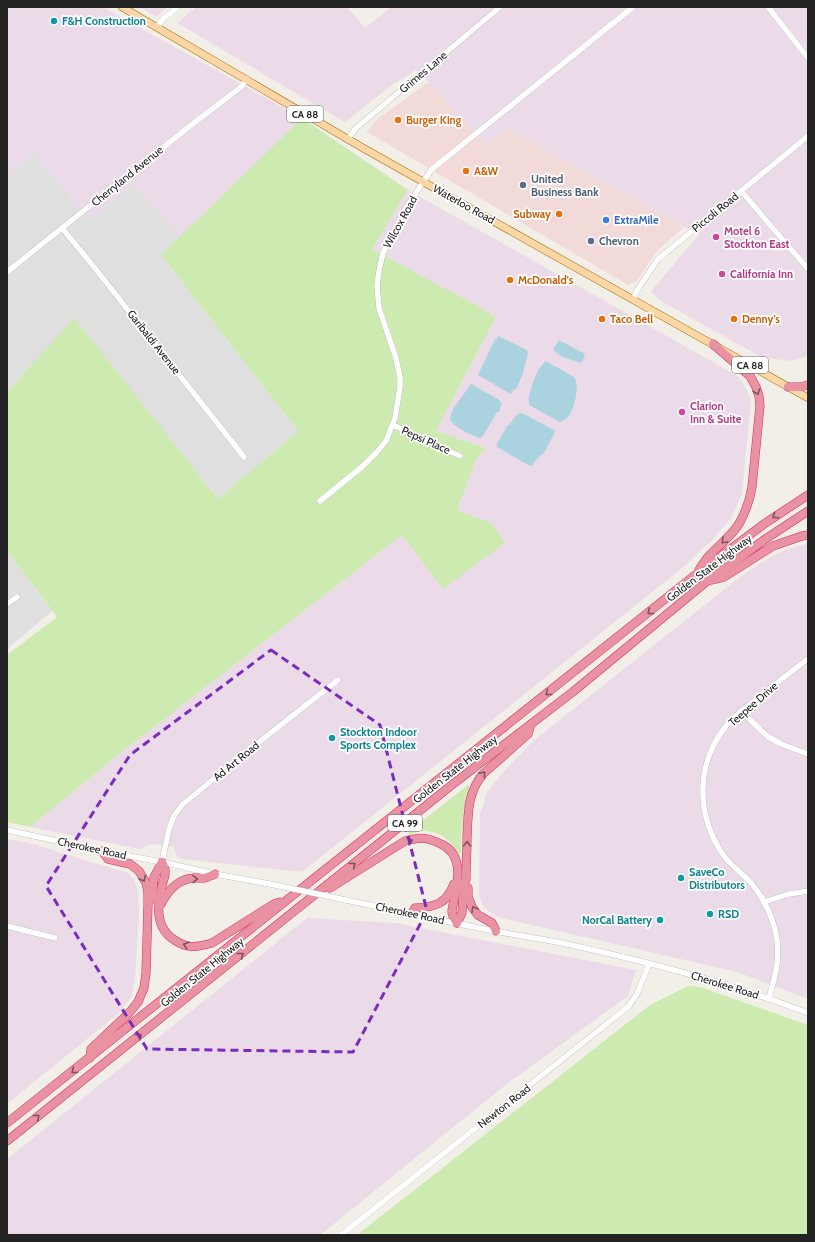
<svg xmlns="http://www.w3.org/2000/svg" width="815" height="1242" font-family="Cabin,sans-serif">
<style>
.residential{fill:#e0dfdf}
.commercial{fill:#f2dad9}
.industrial{fill:#ebdbe8}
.grass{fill:#cdebb0}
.water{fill:#aad3df}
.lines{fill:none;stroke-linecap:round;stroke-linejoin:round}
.minor-casing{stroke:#a9a9a9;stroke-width:6}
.major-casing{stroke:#a06b00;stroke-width:8}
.highway-casing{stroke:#dc2a67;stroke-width:9}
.minor{stroke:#fff;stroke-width:5.5}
.major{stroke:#fcd6a4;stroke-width:7}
.highway{stroke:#e892a2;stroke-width:8}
.minor-bridge-casing{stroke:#a9a9a9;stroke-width:6;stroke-linecap:butt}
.minor-bridge{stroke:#fff;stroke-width:5.5}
.oneway{stroke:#7b545c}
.marked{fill:none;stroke:#7b2cbf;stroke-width:3;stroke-dasharray:8 5;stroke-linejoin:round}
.culture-dot{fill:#0f9aa8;stroke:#fff;stroke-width:1.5}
.food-dot{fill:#e8710a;stroke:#fff;stroke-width:1.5}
.service-dot{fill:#5c6f8a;stroke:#fff;stroke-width:1.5}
.shop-dot{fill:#3f7fe0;stroke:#fff;stroke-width:1.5}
.hotel-dot{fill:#d1479c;stroke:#fff;stroke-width:1.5}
.labels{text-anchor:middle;stroke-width:3.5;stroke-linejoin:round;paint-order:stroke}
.shield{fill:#fff;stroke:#646464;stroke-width:1}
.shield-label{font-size:10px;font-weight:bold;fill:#222}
.culture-label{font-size:11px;font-weight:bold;fill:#0d838f;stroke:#fff;text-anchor:start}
.street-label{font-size:11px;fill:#222;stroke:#fff}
.food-label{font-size:11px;font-weight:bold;fill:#c56008;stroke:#fff;text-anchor:start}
.service-label{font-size:11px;font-weight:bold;fill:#4e5e75;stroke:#fff;text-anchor:start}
.shop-label{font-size:11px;font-weight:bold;fill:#366cbe;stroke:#fff;text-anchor:start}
.hotel-label{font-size:11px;font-weight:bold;fill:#b23c85;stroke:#fff;text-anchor:start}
</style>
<rect width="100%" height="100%" fill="#f2efe9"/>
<g class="residential">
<path d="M34 153 74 202 90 218 133 183 182 236 161 255 298 431 218 499 74 319 7 392V176Z"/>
<path d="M7 551 52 611 7 649Z"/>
</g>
<path class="commercial" d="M429 82 485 145 508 129 684 227 657 251 636 282 628 285 367 132 377 119Z"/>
<g class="industrial">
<path d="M7 7H103L302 118 182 236 133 183 90 219 74 202 34 153 7 176Z"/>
<path d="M140 7H168L156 17Z"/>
<path d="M196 7H347L365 28 392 7H808V356L790 361 761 357 659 300 651 291 699 235 508 129 485 145 429 82 416 70 389 87 345 122 177 23Z"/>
<path d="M408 190 736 375 746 388 751 400 742 494 731 518 713 539 686 565 302 872 182 859 178 857 175 852 174 847 152 844 140 849 30 827 123 751 402 535 457 510 476 460 486 448 436 431 496 317 372 249Z"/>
<path d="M808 544V999L737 972 497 917 484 908 479 895 480 815 487 792 505 770 533 741 740 577 767 559 787 549Z"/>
<path d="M7 839 29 843 128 873 134 880 138 891 139 916 135 976 132 996 119 1013 7 1104Z"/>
<path d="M307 918 395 923 636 970 628 996 508 1083 320 1235H7V1159Z"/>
</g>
<g class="grass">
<path d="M302 118 408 190 372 249 479 307 496 317 436 431 486 448 476 460 457 510 491 523 505 543 443 589 402 535 123 751 30 827 7 822V655L57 617 7 551V392L74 318 218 499 298 431 161 255Z"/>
<path d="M468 785 470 788C462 809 461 830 461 853L459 854C452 841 438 830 422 831 418 831 413 834 410 835L408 832Z"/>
<path d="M688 986 700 987 808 1025V1235H357L650 1005Z"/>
</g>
<g class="water">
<path d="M498 336 527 350 528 353 522 376 516 389 513 390 511 394 478 375 495 339H497Z"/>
<path d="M559 340 585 354 583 360 580 363C571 359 559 358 553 349Z"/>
<path d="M546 361 574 377C580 384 575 407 570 414 568 418 564 420 560 422L529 405C527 394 537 367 546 361Z"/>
<path d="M471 384 498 399 502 403 499 412H497L483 436 480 438C473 436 452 426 450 419L453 409Z"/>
<path d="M520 413 526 415 554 430 555 432 544 453C542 453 534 462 533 465L530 466 497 447V444L507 426C512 423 514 416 520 413Z"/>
</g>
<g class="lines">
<g class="minor-casing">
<g id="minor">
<path d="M768 7 808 58"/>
<path d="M157 27 163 19 178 7"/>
<path d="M348 139 355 129 500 7"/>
<path d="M741 191 808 269"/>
<path d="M62 228 94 267 244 457"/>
<path d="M7 272 190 126 241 87 247 79"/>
<path d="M633 299 638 289 658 259 808 136"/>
<path d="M393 425 460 456"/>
<path d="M320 501 363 466 377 452 386 441 395 418 400 387V378L396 358 379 308 377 285 379 271 383 253 404 211 431 170 633 7"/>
<path d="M7 604 17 597"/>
<path d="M742 712 767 736 781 744 808 754"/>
<path d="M7 830 102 851 162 862 215 874 275 885"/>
<path d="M162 862 169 829 174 816 182 805 245 753 338 680"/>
<path d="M355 902C401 911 448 922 494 931 515 935 536 938 557 942 642 960 727 982 808 1013"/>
<path d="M764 902 789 894 808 891"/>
<path d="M7 926 55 938"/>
<path d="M769 998C772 987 776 975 777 963 781 935 769 905 752 884 744 874 732 867 724 856 696 816 695 765 726 726 736 714 750 704 763 694 778 682 793 670 808 659"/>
<path d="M341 1235 628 1007 637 994 649 964"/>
</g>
</g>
<g class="major-casing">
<path id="major" d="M122 7 363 148 808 398"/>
</g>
<g class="highway-casing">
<g id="highway">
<path d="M788 387H800L808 385"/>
<path d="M699 570C702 565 706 559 710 555 720 544 733 535 740 522 746 511 750 499 752 487L760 406 759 396 756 387 750 376 713 344"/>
<path d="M711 580 724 577 773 546 802 536 808 535"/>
<path d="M162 862C163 864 165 868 165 870 166 875 163 881 162 886 157 907 155 929 176 941 188 949 198 947 212 943L274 904 280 902"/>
<path d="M330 888 405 841C421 837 426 837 441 844 462 853 459 878 455 896 454 901 452 907 452 912 452 915 455 920 457 923"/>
<path d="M468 888V896L472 907 478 915 492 923 496 931"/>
<path d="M152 899 154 877 162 862"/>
<path d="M161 904C168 890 178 879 194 878 205 878 204 879 215 874"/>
<path d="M412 913 415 908C436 907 446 904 454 884"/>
<path d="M457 923 462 913 464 884 466 879C466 865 467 852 467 839 468 815 467 793 483 774L528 734 531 724"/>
<path d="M90 1058 91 1049 129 1013 138 1002 144 988 146 973 148 905V892L146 883 139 871 130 864 108 859 102 851"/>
<path d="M7 1123 694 576 767 522 808 495"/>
<path d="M7 1141 453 784 574 691 706 582 767 538 808 511"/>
</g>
</g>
<use href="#minor" class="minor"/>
<use href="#major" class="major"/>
<use href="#highway" class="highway"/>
<g class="minor-bridge-casing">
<path id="minor-bridge" d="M275 885 355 902"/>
</g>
<use href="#minor-bridge" class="minor-bridge"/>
</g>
<defs><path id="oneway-chevron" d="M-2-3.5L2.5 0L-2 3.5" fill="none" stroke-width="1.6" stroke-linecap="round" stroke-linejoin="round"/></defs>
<g class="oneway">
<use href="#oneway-chevron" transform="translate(757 392) rotate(71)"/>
<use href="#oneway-chevron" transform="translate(775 516) rotate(146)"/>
<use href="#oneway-chevron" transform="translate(724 541) rotate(135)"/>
<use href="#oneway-chevron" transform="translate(650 612) rotate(141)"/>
<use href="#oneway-chevron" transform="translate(548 693) rotate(142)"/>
<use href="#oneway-chevron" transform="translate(483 774) rotate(-49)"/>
<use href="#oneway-chevron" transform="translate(410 841) rotate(-16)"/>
<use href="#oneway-chevron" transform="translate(467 844) rotate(-89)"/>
<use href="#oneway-chevron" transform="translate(353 865) rotate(-39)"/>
<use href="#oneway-chevron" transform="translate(143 879) rotate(62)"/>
<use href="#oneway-chevron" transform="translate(195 879) rotate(-2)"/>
<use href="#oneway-chevron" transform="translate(474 909) rotate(-121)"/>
<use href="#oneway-chevron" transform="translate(186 945) rotate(-163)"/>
<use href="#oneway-chevron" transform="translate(241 955) rotate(-39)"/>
<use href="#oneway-chevron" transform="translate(139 1036) rotate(-39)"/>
<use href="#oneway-chevron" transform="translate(74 1071) rotate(142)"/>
<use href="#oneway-chevron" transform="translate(37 1117) rotate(-39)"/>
</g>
<path class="marked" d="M271 650 380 725 427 911 353 1052 147 1049 46 886 130 755Z"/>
<g class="culture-dot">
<circle cx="54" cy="21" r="4"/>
<circle cx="332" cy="738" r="4"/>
<circle cx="681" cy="878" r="4"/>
<circle cx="710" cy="914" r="4"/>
<circle cx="660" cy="920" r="4"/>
</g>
<g class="food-dot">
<circle cx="398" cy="120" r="4"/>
<circle cx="466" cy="171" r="4"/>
<circle cx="559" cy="214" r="4"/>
<circle cx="510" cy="280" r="4"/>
<circle cx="602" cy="319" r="4"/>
<circle cx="734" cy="319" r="4"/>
</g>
<g class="service-dot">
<circle cx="523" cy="185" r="4"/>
<circle cx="591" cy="241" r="4"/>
</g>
<circle class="shop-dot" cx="606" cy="220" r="4"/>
<g class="hotel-dot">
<circle cx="716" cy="237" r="4"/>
<circle cx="722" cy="274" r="4"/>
<circle cx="682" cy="412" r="4"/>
</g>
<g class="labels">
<g class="shield">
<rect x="287" y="106" width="36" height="16" rx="3"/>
<rect x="732" y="357" width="36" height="16" rx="3"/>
<rect x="388" y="815" width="34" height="16" rx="3"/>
</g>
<g class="shield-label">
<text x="305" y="118">CA 88</text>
<text x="750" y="369">CA 88</text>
<text x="405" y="827">CA 99</text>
</g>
<g class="culture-label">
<text x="62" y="25">F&amp;H Construction</text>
<text x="340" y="736">Stockton Indoor<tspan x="340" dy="13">Sports Complex</tspan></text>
<text x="689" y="876">SaveCo<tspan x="689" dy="13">Distributors</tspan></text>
<text x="718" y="918">RSD</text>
<text x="652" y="924" text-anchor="end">NorCal Battery</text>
</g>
<g class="street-label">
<text transform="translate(423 72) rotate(-40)" y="4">Grimes Lane</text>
<text transform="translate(127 176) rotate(-39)" y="4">Cherryland Avenue</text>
<text transform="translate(464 204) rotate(29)" y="4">Waterloo Road</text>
<text transform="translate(715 212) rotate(-39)" y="4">Piccoli Road</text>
<text transform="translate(400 222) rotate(-61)" y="4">Wilcox Road</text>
<text transform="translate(154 342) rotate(52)" y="4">Garibaldi Avenue</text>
<text transform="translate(426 440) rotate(24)" y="4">Pepsi Place</text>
<text transform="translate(709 568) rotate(-37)" y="4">Golden State Highway</text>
<text transform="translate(753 704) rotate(-41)" y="4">Teepee Drive</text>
<text transform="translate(236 761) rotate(-39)" y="4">Ad Art Road</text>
<text transform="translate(455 769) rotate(-38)" y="4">Golden State Highway</text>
<text transform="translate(92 848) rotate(12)" y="4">Cherokee Road</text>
<text transform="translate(410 913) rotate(12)" y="4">Cherokee Road</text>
<text transform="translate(202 972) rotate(-39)" y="4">Golden State Highway</text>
<text transform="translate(725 985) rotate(17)" y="4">Cherokee Road</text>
<text transform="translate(504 1106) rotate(-38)" y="4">Newton Road</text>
</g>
<g class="food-label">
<text x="406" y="124">Burger King</text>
<text x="474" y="175">A&amp;W</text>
<text x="551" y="218" text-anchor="end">Subway</text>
<text x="518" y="284">McDonald's</text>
<text x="610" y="323">Taco Bell</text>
<text x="742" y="323">Denny's</text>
</g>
<g class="service-label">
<text x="531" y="183">United<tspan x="531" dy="13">Business Bank</tspan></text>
<text x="599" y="245">Chevron</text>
</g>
<g class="shop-label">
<text x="614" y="224">ExtraMile</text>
</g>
<g class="hotel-label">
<text x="724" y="235">Motel 6<tspan x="724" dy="13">Stockton East</tspan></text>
<text x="730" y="278">California Inn</text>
<text x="690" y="410">Clarion<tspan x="690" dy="13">Inn &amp; Suite</tspan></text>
</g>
</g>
<rect width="815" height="1242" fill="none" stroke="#222222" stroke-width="16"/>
</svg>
